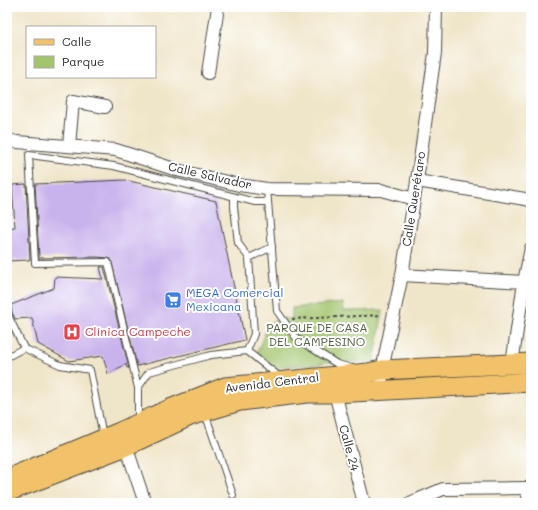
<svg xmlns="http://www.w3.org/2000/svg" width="538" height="510" font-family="Mali,sans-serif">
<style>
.green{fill:#a2c46d;stroke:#66784c}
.building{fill:#c9b3ec}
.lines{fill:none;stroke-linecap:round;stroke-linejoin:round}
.lane-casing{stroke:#484743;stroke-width:8}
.street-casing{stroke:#484743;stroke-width:14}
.primary-casing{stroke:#484743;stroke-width:21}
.path{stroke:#484743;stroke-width:2;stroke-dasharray:3 3;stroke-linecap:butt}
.lane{stroke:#fff;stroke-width:6}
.street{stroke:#fff;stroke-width:12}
.primary{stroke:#f2c26a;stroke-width:19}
.labels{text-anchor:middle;stroke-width:4;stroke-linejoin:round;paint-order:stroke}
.street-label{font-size:12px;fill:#2b2b2b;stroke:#fff}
.shop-label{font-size:12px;fill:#366cbe;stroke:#fff;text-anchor:start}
.park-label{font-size:12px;fill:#556142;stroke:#fff}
.health-label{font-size:12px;fill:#be3a42;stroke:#fff;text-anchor:start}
</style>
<rect width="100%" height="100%" fill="#fff"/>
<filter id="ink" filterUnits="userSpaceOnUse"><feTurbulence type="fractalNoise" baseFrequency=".025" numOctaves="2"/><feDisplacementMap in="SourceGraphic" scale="8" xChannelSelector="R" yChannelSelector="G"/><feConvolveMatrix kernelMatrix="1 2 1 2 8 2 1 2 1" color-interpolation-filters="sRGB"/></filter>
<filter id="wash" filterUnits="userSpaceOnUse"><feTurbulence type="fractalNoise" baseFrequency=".012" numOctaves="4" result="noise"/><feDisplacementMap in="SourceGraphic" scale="16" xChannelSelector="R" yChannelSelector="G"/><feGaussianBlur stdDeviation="0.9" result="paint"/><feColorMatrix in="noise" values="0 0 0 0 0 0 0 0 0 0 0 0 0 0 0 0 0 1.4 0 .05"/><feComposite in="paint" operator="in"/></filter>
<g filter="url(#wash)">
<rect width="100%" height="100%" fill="#efe5c8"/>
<path class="green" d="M343 303 344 311 383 310 374 362H327L315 365 286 366 271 370 255 358 268 325 276 320 282 318 292 319V308Z"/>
<g id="blocks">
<g class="building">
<path d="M125 180 216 201 245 340 137 366 111 259 108 258 97 257 39 258 35 184Z"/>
<path d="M26 184 30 260 7 261V228L15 227 12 185Z"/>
<path d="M100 267H104L129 368H127L126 364 108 374 103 356 69 361 38 344 32 318 15 319 12 312 11 305 54 288 55 277 103 279Z"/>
</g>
</g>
</g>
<g filter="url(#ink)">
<use href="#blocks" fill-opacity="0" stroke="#484743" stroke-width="1"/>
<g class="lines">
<g class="lane-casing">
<g id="lane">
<path d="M267 189 277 311 297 339 337 364 352 368"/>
<path d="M234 197V207L238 243 249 258 254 334 247 351"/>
<path d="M249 258 272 247"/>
<path d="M7 313 24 348 7 357"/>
<path d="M28 350 60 365 90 370 103 436"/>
<path d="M138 388 108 262 35 263 29 155 114 166 255 202H268"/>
<path d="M205 413 233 495"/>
<path d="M138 420V388L149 372 211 355 247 351 280 377"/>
</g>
</g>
<g class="street-casing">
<g id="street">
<path d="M208 73 218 7"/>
<path d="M7 140 17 142 116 150 177 170 239 185 267 189 381 190 414 199"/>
<path d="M69 146 73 101 105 107"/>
<path d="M417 181 531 200"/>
<path d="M402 275 524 282"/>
<path d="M512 364 524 282 531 248"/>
<path d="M381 390 382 370 402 275 417 181 435 53 436 7"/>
<path d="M335 393 364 503"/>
<path d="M126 446 145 503"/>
<path d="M526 488 530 503"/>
<path d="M410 503 443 489 531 488"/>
</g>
</g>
<g class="primary-casing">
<g id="primary">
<path d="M7 479 120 432 170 409 225 387 368 373 382 370 531 363"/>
<path d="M7 492 126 446 190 416 240 401 307 393H335L531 382"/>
</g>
</g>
<path class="path" d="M292 319 382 315"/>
<use href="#lane" class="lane"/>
<use href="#street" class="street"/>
<use href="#primary" class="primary"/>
</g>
</g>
<defs>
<g id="supermarket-square" transform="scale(0.9)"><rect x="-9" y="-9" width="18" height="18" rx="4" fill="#3f7fe0" stroke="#fff"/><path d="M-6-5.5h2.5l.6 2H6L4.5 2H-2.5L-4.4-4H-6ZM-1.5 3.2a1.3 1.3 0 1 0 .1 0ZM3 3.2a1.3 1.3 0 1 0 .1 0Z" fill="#fff"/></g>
<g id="hospital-square" transform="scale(0.9)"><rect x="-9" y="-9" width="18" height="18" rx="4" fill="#e0444e" stroke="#fff"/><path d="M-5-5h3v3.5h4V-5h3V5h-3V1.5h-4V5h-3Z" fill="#fff"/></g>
</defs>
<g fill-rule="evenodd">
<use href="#supermarket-square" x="173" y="300"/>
<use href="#hospital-square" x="72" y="332"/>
</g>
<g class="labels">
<g class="street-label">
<text transform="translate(210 176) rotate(13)" y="4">Calle Salvador</text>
<text transform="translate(414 199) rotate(-81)" y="4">Calle Querétaro</text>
<text transform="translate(272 383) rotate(-7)" y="4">Avenida Central</text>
<text transform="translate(349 448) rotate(75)" y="4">Calle 24</text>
</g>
<g class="shop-label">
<text x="186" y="297">MEGA Comercial<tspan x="186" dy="14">Mexicana</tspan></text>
</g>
<g class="park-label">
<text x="317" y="332">PARQUE DE CASA<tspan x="317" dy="14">DEL CAMPESINO</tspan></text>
</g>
<g class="health-label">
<text x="85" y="336">Clínica Campeche</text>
</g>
</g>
<rect width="538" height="510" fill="none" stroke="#fff" stroke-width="24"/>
<rect x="26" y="26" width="130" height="52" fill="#ffffff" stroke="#aaaaaa"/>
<rect x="34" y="39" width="20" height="6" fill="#f2c26a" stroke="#aaaaaa"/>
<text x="62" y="46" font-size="12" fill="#2b2b2b">Calle</text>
<rect x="34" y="56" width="20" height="12" fill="#a2c46d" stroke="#aaaaaa"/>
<text x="62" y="66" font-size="12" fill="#2b2b2b">Parque</text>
</svg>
